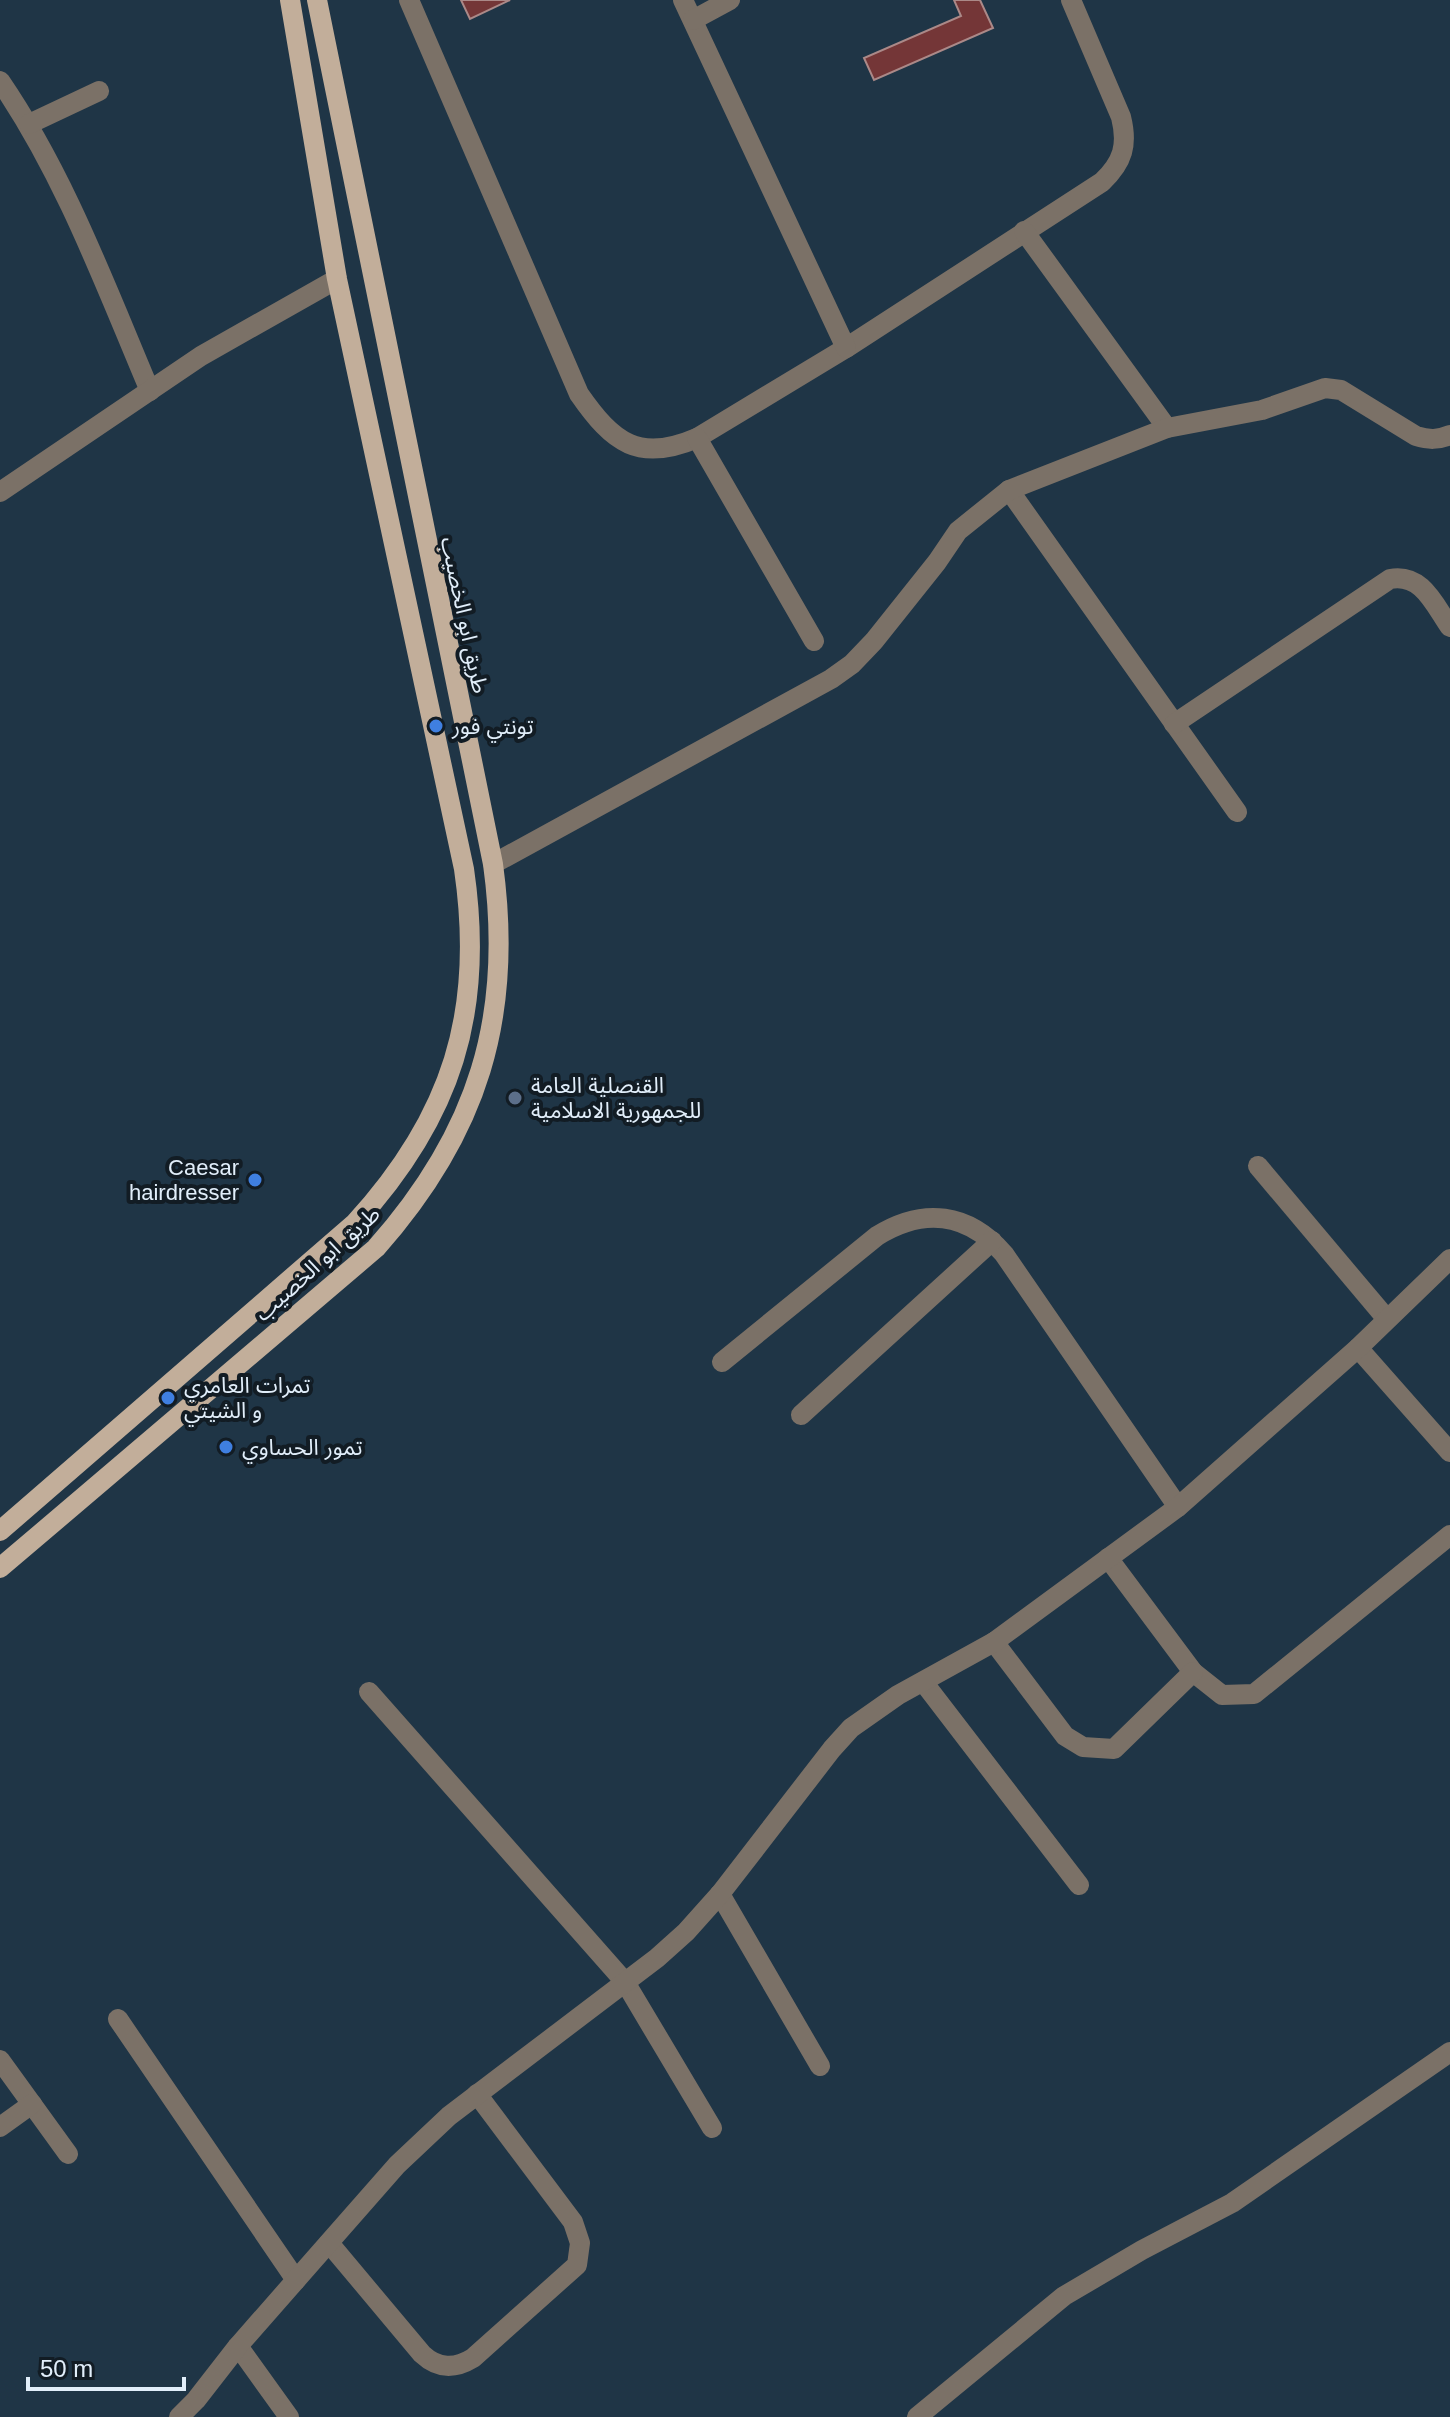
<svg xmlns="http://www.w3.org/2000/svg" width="1450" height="2417" font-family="Helvetica,'Noto Sans Arabic',sans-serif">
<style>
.building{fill:#743637;stroke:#ab8988;stroke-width:2}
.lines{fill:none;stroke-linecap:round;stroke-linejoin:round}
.minor{stroke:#7b7167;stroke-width:20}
.primary{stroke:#c2ae9a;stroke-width:20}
.shop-dot{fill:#3f7fe0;stroke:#121c24;stroke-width:3}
.service-dot{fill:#5c6f8a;stroke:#121c24;stroke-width:3}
.labels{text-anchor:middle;stroke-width:8;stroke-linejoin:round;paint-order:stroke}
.street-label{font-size:22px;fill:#e1eefa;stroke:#121c24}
.poi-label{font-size:22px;fill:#e1eefa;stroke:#121c24;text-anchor:start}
</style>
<rect width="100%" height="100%" fill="#1f3546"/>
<g class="building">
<path d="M461 0H510L470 19Z"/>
<path d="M954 0H980L993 28 874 80 864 58 961 16Z"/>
</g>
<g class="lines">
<g class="minor">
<path d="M409 0 579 394C613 443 639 463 697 438L846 348 1102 182C1123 162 1128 145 1121 117L1071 0"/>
<path d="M683 0 846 348"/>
<path d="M693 20 730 0"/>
<path d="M0 81C65 176 105 285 150 391"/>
<path d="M29 124 99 91"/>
<path d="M1024 231 1167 428"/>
<path d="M697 438 814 641"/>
<path d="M1009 490 1237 812"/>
<path d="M0 492 201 356 337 279"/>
<path d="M1174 724 1390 579C1422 573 1434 604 1450 627"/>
<path d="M493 864 831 679 852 664 874 641 937 562 958 531 1009 490 1167 428 1262 410 1325 388 1341 390 1416 436C1429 440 1438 440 1450 435"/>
<path d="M1258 1166 1386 1318"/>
<path d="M1358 1348 1450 1452"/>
<path d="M722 1362 877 1236C924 1207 968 1213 1004 1254L1178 1507"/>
<path d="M801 1415 992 1241"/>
<path d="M1108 1558 1193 1672 1222 1695 1254 1694 1450 1535"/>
<path d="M994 1642 1065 1736 1083 1747 1114 1749 1193 1672"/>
<path d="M924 1683 1079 1885"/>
<path d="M369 1692 625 1982 712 2128"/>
<path d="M720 1894 820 2066"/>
<path d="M118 2019 296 2280"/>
<path d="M0 2060 68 2154"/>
<path d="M0 2127 32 2104"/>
<path d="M329 2243 422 2354C438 2369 455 2369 473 2358L577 2265 580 2243 573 2222 477 2094"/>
<path d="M238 2346 289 2417"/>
<path d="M179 2417 196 2400 238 2346 397 2165 449 2116 657 1958 686 1932 720 1894 832 1749 851 1728 898 1695 994 1642 1178 1507 1358 1348 1450 1259"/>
<path d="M917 2417 1064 2296 1142 2250 1232 2203 1450 2052"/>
</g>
<g class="primary">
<path d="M0 1531 355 1223C452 1117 485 1012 464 869L337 279 290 0"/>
<path d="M0 1568 376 1248C478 1133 514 1017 493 864L317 0"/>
</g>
</g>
<g class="shop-dot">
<circle cx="436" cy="726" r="8"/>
<circle cx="255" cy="1180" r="8"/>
<circle cx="168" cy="1398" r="8"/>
<circle cx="226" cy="1447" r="8"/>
</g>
<circle class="service-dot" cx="515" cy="1098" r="8"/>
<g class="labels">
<g class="street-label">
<text transform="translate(465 615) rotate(78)" y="8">طريق ابو الخصيب</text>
<text transform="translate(317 1263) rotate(-42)" y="8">طريق ابو الخصيب</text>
</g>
<g class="poi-label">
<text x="452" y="734">تونتي فور</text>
<text x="531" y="1093">القنصلية العامة<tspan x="531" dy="25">للجمهورية الاسلامية</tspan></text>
<text x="239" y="1175" text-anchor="end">Caesar<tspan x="239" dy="25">hairdresser</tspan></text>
<text x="184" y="1393">تمرات العامري<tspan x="184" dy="25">و الشيتي</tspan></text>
<text x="242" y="1455">تمور الحساوي</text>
</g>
</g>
<path d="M28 2377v12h156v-12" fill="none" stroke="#e1eefa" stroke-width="4"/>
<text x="40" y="2377" font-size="24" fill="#e1eefa" stroke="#121c24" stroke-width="6" paint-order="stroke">50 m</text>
</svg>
